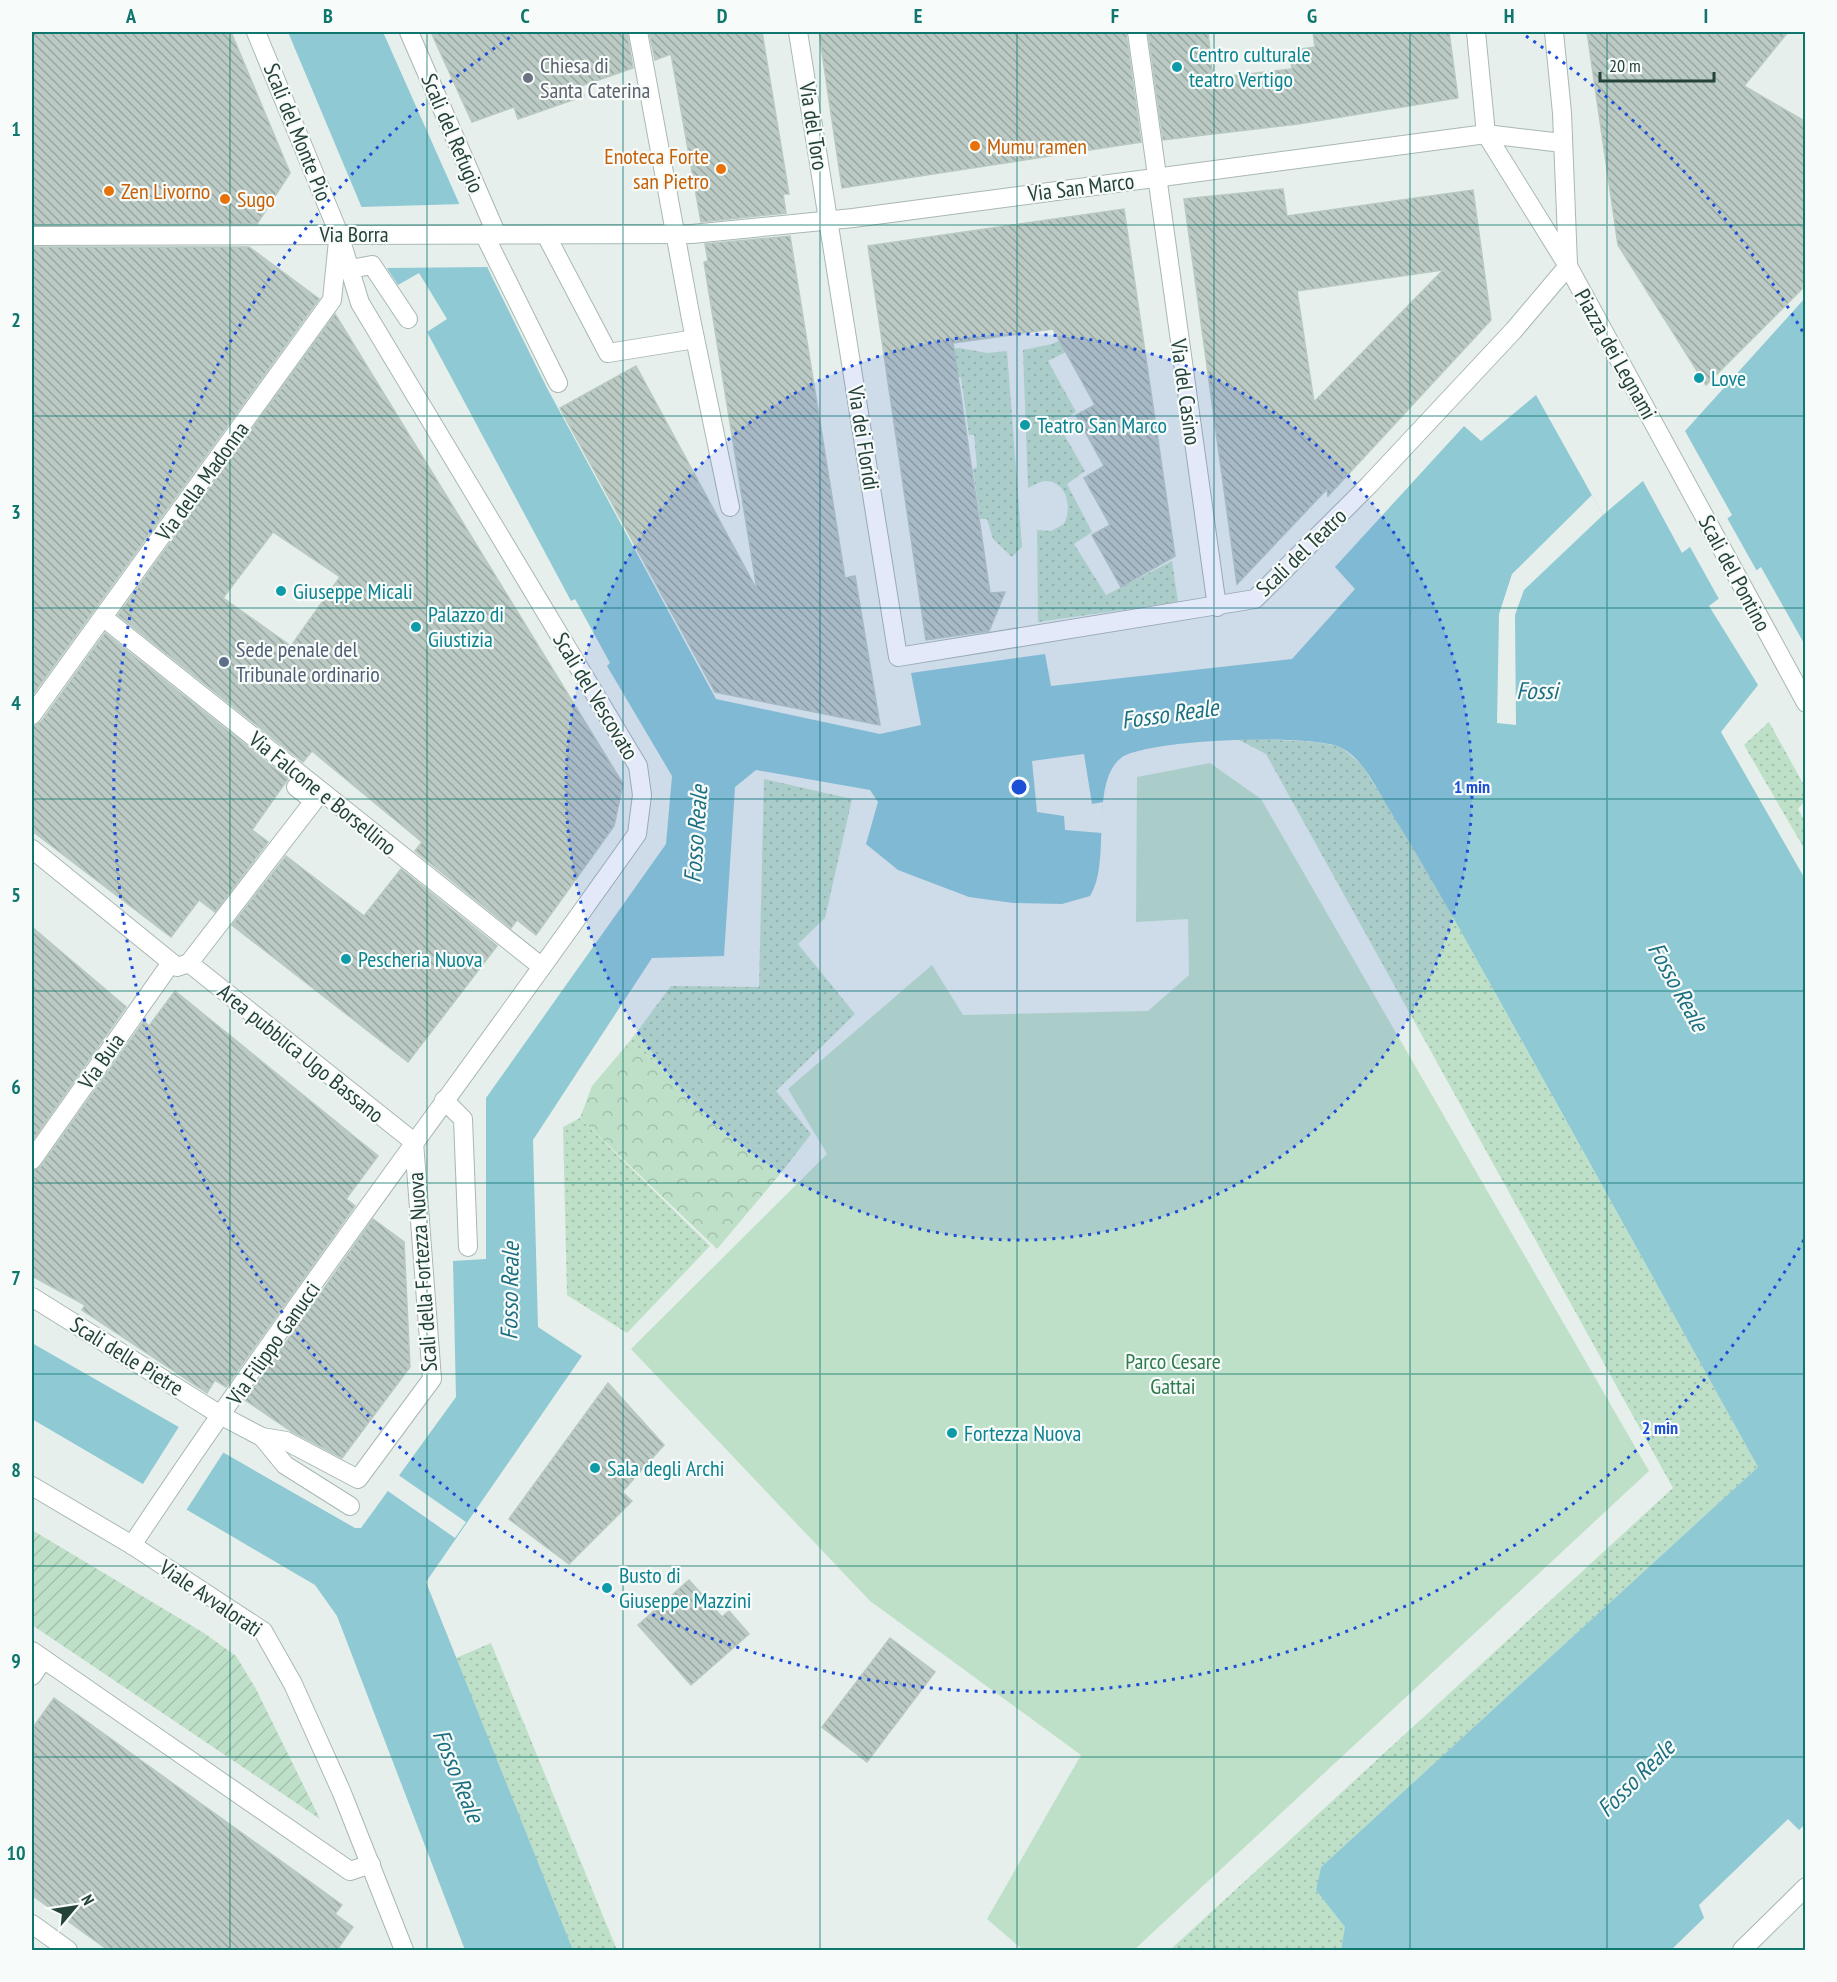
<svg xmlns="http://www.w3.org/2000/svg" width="1837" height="1982" font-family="'PT Sans Narrow',sans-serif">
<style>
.grass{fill:url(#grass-dots)}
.forest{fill:url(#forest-crowns)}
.park{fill:#bfe0c8}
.garden{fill:url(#garden-furrows)}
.water{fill:#8ec9d4}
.pier{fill:#e6efeb}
.building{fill:url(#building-back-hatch);stroke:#b8c9c2;stroke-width:1.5;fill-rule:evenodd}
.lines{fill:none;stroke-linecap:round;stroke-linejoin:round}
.minor-casing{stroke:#a8b8b2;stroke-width:20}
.minor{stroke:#fff;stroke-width:18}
.grid{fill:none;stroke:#0f766e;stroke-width:1.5;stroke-opacity:0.55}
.ring{fill:none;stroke:#1d4ed8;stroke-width:3;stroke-dasharray:3 6}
.culture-dot{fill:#0f9aa8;stroke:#f7fbf9;stroke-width:2}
.worship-dot{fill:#6b7280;stroke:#f7fbf9;stroke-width:2}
.food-dot{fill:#e8710a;stroke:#f7fbf9;stroke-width:2}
.service-dot{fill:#5c6f8a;stroke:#f7fbf9;stroke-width:2}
.labels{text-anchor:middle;stroke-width:4.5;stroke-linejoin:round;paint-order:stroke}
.culture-label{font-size:22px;fill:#0d838f;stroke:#f7fbf9;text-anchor:start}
.worship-label{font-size:22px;fill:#5b616d;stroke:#f7fbf9;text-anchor:start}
.street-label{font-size:22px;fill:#24423a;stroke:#f7fbf9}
.food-label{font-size:22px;fill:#c56008;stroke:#f7fbf9;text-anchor:start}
.service-label{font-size:22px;fill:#4e5e75;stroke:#f7fbf9;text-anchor:start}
.park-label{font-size:22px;fill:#2d7a4b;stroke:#f7fbf9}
.water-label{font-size:24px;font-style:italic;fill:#1c6f80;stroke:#f7fbf9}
.centre{fill:#1d4ed8;stroke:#f7fbf9;stroke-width:3}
.ring-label{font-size:18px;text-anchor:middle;font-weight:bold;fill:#1d4ed8;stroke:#f7fbf9;stroke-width:4.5;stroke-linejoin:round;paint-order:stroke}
.neatline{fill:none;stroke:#0f766e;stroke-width:2}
.grid-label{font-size:20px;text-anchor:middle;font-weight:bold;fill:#0f766e}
</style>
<defs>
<pattern id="grass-dots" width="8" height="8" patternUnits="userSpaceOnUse" patternTransform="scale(1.5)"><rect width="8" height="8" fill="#bfe0c8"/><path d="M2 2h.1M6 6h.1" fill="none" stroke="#a4c1ad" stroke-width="1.8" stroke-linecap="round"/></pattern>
<pattern id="forest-crowns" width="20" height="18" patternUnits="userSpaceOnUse" patternTransform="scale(1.5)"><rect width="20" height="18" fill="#bfe0c8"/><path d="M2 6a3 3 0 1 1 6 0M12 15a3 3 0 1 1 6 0" fill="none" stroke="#a4c1ad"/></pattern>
<pattern id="garden-furrows" width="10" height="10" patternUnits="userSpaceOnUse" patternTransform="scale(1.5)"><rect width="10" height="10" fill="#bfe0c8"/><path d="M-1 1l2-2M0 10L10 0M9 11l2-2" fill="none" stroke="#a4c1ad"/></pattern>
<pattern id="building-back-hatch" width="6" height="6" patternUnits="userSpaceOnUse" patternTransform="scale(1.5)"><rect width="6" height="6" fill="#bbcac4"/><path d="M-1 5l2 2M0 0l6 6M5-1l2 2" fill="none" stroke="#98a6a0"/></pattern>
</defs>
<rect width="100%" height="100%" fill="#e6efeb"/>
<g class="grass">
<path d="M1062 339 1068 351 1048 361 1076 412 1058 424 1085 471 1067 484 1092 532 1074 544 1106 595 1172 561 1178 602 1038 622 1037 530 1051 531 1064 524C1072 509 1068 482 1046 481 1040 481 1033 486 1028 488L1023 350 1052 344Z"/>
<path d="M960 348 987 353 1007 351 1022 547 1012 557 993 539 987 519H980L973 469 977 467 974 435H969L961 378 940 367 939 349Z"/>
<path d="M1769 722 1805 787V801L1798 809 1805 822V850L1744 745Z"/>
<path d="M1235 738 1317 742 1341 747 1362 765 1424 865 1758 1467 1321 1867 1316 1890 1346 1927 1341 1950H1170L1673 1488 1266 754Z"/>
<path d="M764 779 852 799 825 918 798 944 855 1014 776 1091 811 1134 781 1173 630 1041 671 986 759 987Z"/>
<path d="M580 1118 710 1246 627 1333 567 1295 563 1127Z"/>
<path d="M491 1643 617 1950H573L456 1658Z"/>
</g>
<path class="forest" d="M630 1041 781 1173 717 1249 580 1118 592 1086Z"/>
<path class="park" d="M1210 763 1261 799 1649 1471 1134 1950H1023L987 1919 1081 1755 870 1601 631 1349 827 1154 788 1089 932 965 963 1015 1148 1011 1189 975 1188 919 1136 922 1137 777Z"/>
<path class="garden" d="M32 1530 204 1633 236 1656 256 1689 320 1819 32 1625Z"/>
<path class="water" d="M288 32H383L490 273 547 388 716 699 880 734 921 725 911 673 1045 654 1051 686 1292 659 1355 589 1335 567 1464 426 1481 441 1536 395 1603 515 1643 481 1682 553 1732 515 1685 431 1805 298V645L1761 567 1709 606 1758 685 1721 732 1805 879V1824L1799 1830 1788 1819 1699 1905 1704 1918 1671 1950H1341L1345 1927 1316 1890 1321 1867 1758 1467C1663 1296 1569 1125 1474 955 1447 906 1419 857 1389 809 1376 788 1364 760 1342 748 1313 733 1146 739 1121 758 1089 783 1112 863 1090 896L1062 904 1013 903 969 897 898 870 866 844 878 802 870 790 756 770 735 787 724 956 652 958 533 1140 538 1327 582 1356 426 1582 573 1950H465L337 1616 315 1585 32 1419V1343L355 1528H361L456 1397 453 1261 486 1259V1098L666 844 672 776 607 666 610 663 575 599 571 601 427 332 447 319 419 273 398 285 388 270Z"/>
<g class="pier">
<path d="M463 204 491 267 386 268 360 207Z"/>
<path d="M1592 495 1603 515 1524 590 1515 615 1516 725 1497 723 1499 614 1512 574Z"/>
<path d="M1726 516 1758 573 1720 601 1689 545Z"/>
<path d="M1084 754 1092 804 1103 802 1102 833 1065 830 1064 816 1037 812 1032 761Z"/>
<path d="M180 1425 225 1450 185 1512 141 1487Z"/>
<path d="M397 1474 466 1522 455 1538 385 1489Z"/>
</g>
<g class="building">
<path d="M32 32H231L290 173 257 224 32 225Z"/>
<path d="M431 32H627L633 68 581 86 584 96 518 119 514 107 472 122Z"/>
<path d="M649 32H762L789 194H783L786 213 701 222 671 54 655 60Z"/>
<path d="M819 32H1126L1141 142 842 188Z"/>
<path d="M1148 32H1208L1213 78 1292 69 1289 51 1315 47 1313 32H1449L1458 98 1298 124 1163 140Z"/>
<path d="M1587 32H1788L1744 86 1806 122V285L1706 385 1618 245Z"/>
<path d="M1283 189 1287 216 1473 190 1491 320 1328 496 1327 489 1237 584 1184 199ZM1443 270 1314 402 1297 291Z"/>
<path d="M1124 209 1175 556 1121 587 1092 535 1110 525 1084 478 1104 466 1076 415 1095 405 1053 329 953 343 990 593 1005 592 989 631 926 640 868 246Z"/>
<path d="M790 236 845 578 855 576 880 725 715 692 560 408 636 366 757 590 704 262 708 261 705 244Z"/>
<path d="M32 247H249L319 299 32 696Z"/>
<path d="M335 314 623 784 614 826 536 935 517 920 511 928 415 851 422 842 312 751 303 762 118 615ZM273 532 340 577 291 646 223 598Z"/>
<path d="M105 633 288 779 252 830 268 842 215 912 199 900 171 937 32 831V726L41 722Z"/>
<path d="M286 856 364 916 401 869 497 946 408 1062 232 925Z"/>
<path d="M32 927 126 1007 32 1141Z"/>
<path d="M175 991 378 1156 346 1199 355 1206 226 1387 215 1380 207 1393 82 1310 85 1305 32 1276V1171L41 1166 144 1021 149 1026Z"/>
<path d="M373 1219 404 1242 410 1367 342 1458 291 1431 245 1400Z"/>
<path d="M608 1383 664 1445 622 1492 632 1501 569 1564 509 1519Z"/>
<path d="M689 1580 722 1617 729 1611 749 1634 691 1685 638 1625Z"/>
<path d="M890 1638 935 1672 867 1762 822 1727Z"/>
<path d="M54 1698 342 1905 335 1914 353 1927 337 1950H108L32 1895V1729Z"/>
</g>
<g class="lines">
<g class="minor-casing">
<g id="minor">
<path d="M409 32 497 235"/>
<path d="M638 32 691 319 730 507"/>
<path d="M798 32 898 657 1255 599 1369 485 1514 330 1568 266"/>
<path d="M1137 32 1217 607"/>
<path d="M1476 32 1486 134 1568 266 1806 703"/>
<path d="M1554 32 1562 113 1568 264"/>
<path d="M484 234 558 383"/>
<path d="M546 235 608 353 695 339"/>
<path d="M32 236 692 234 853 218 1486 134 1562 143"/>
<path d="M350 269 372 265 408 319"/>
<path d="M104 618 542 967"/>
<path d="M32 715 332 300 338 241"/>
<path d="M32 849 177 967 189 963 414 1142"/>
<path d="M189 963 314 801 296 787"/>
<path d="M444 1100 463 1119 468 1247"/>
<path d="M32 1160 171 963"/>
<path d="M32 1297 222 1416 262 1437 286 1441 358 1479 432 1379 414 1142"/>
<path d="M262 1437 285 1465 350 1506"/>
<path d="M32 1486 132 1545 263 1631 293 1684 342 1793 404 1950"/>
<path d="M132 1545C293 1303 469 1072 637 834L642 795 638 766 360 303 339 234 256 32"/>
<path d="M32 1651 350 1871 371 1864"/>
<path d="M32 1676 43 1660"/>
<path d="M32 1924 68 1950"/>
<path d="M1742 1950 1806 1887"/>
</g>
</g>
<use href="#minor" class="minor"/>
</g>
<path class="grid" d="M230 32V1950M427 32V1950M623 32V1950M820 32V1950M1017 32V1950M1214 32V1950M1410 32V1950M1607 32V1950M32 225H1806M32 416H1806M32 608H1806M32 799H1806M32 991H1806M32 1183H1806M32 1374H1806M32 1566H1806M32 1757H1806"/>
<circle cx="1019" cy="787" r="453" fill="#1d4ed8" fill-opacity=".12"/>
<g class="ring">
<circle cx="1019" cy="787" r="453"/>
<path d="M1804 1240A906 906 0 1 1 512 36M1526 36A906 906 0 0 1 1804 334"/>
</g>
<g class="culture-dot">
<circle cx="1177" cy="67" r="6"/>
<circle cx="1699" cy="378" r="6"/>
<circle cx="1025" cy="425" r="6"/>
<circle cx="281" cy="591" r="6"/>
<circle cx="416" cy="627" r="6"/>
<circle cx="346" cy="959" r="6"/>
<circle cx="952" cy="1433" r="6"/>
<circle cx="595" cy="1468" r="6"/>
<circle cx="607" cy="1588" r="6"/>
</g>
<circle class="worship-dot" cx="528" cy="78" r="6"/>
<g class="food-dot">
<circle cx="975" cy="146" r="6"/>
<circle cx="721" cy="169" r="6"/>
<circle cx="109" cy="191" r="6"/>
<circle cx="225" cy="199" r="6"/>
</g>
<circle class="service-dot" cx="224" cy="662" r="6"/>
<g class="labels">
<g class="culture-label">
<text x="1189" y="62">Centro culturale<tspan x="1189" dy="25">teatro Vertigo</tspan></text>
<text x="1711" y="386">Love</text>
<text x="1037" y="433">Teatro San Marco</text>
<text x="293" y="599">Giuseppe Micali</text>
<text x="428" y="622">Palazzo di<tspan x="428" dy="25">Giustizia</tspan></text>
<text x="358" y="967">Pescheria Nuova</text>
<text x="964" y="1441">Fortezza Nuova</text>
<text x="607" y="1476">Sala degli Archi</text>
<text x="619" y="1583">Busto di<tspan x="619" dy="25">Giuseppe Mazzini</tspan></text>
</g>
<g class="worship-label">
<text x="540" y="73">Chiesa di<tspan x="540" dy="25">Santa Caterina</tspan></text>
</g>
<g class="street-label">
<text transform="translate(814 126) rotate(81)" y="8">Via del Toro</text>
<text transform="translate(298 132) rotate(68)" y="8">Scali del Monte Pio</text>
<text transform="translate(453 133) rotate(67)" y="8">Scali del Refugio</text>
<text transform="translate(1081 187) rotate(-7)" y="8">Via San Marco</text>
<text x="354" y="242">Via Borra</text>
<text transform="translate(1616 354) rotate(61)" y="8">Piazza dei Legnami</text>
<text transform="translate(1186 392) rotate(82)" y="8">Via del Casino</text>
<text transform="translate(864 438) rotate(81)" y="8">Via dei Floridi</text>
<text transform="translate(202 481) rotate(-54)" y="8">Via della Madonna</text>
<text transform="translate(1301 552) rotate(-44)" y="8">Scali del Teatro</text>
<text transform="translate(1735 573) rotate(62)" y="8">Scali del Pontino</text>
<text transform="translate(596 696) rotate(59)" y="8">Scali del Vescovato</text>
<text transform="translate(323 793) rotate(39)" y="8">Via Falcone e Borsellino</text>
<text transform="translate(301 1053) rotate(39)" y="8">Area pubblica Ugo Bassano</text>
<text transform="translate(101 1061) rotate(-55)" y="8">Via Buia</text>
<text transform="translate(422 1272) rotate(-94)" y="8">Scali della Fortezza Nuova</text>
<text transform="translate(273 1343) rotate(-55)" y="8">Via Filippo Ganucci</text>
<text transform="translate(127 1356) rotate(32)" y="8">Scali delle Pietre</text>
<text transform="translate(211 1598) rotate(34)" y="8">Viale Avvalorati</text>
</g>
<g class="food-label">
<text x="987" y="154">Mumu ramen</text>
<text x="709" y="164" text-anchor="end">Enoteca Forte<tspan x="709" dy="25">san Pietro</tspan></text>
<text x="121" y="199">Zen Livorno</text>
<text x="237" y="207">Sugo</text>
</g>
<g class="service-label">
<text x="236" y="657">Sede penale del<tspan x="236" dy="25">Tribunale ordinario</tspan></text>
</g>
<g class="park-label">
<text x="1173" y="1369">Parco Cesare<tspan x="1173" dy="25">Gattai</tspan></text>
</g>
<g class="water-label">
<text x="1537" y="699">Fossi</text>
<text transform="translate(1170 714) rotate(-8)" y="8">Fosso Reale</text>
<text transform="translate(696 834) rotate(-86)" y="8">Fosso Reale</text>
<text transform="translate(1678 987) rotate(61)" y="8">Fosso Reale</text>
<text transform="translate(510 1291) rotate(-89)" y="8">Fosso Reale</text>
<text transform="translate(458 1776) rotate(68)" y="8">Fosso Reale</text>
<text transform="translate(1636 1778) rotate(-45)" y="8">Fosso Reale</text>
</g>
</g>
<circle cx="1019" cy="787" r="9" class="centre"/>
<g class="ring-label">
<text x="1472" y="793">1 min</text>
<text x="1660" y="1434">2 min</text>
</g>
<rect width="1837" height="1982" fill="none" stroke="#f7fbf9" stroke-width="66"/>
<g transform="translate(75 1907) rotate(61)" stroke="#f7fbf9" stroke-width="4.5" paint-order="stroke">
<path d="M0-4.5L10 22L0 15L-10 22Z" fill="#24423a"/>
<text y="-9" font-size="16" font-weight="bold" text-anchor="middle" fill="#24423a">N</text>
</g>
<path d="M1600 72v9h114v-9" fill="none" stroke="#24423a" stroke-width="3"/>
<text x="1609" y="72" font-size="18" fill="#24423a" stroke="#f7fbf9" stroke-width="4.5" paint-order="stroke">20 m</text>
<rect x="33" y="33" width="1771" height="1916" class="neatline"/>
<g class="grid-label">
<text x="131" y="23">A</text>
<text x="328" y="23">B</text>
<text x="525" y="23">C</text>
<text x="722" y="23">D</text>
<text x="918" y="23">E</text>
<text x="1115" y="23">F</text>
<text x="1312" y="23">G</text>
<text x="1509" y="23">H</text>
<text x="1706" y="23">I</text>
<text x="16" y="136">1</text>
<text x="16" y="327">2</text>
<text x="16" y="519">3</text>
<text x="16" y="710">4</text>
<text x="16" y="902">5</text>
<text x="16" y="1094">6</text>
<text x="16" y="1285">7</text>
<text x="16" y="1477">8</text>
<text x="16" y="1668">9</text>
<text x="16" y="1860">10</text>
</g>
</svg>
